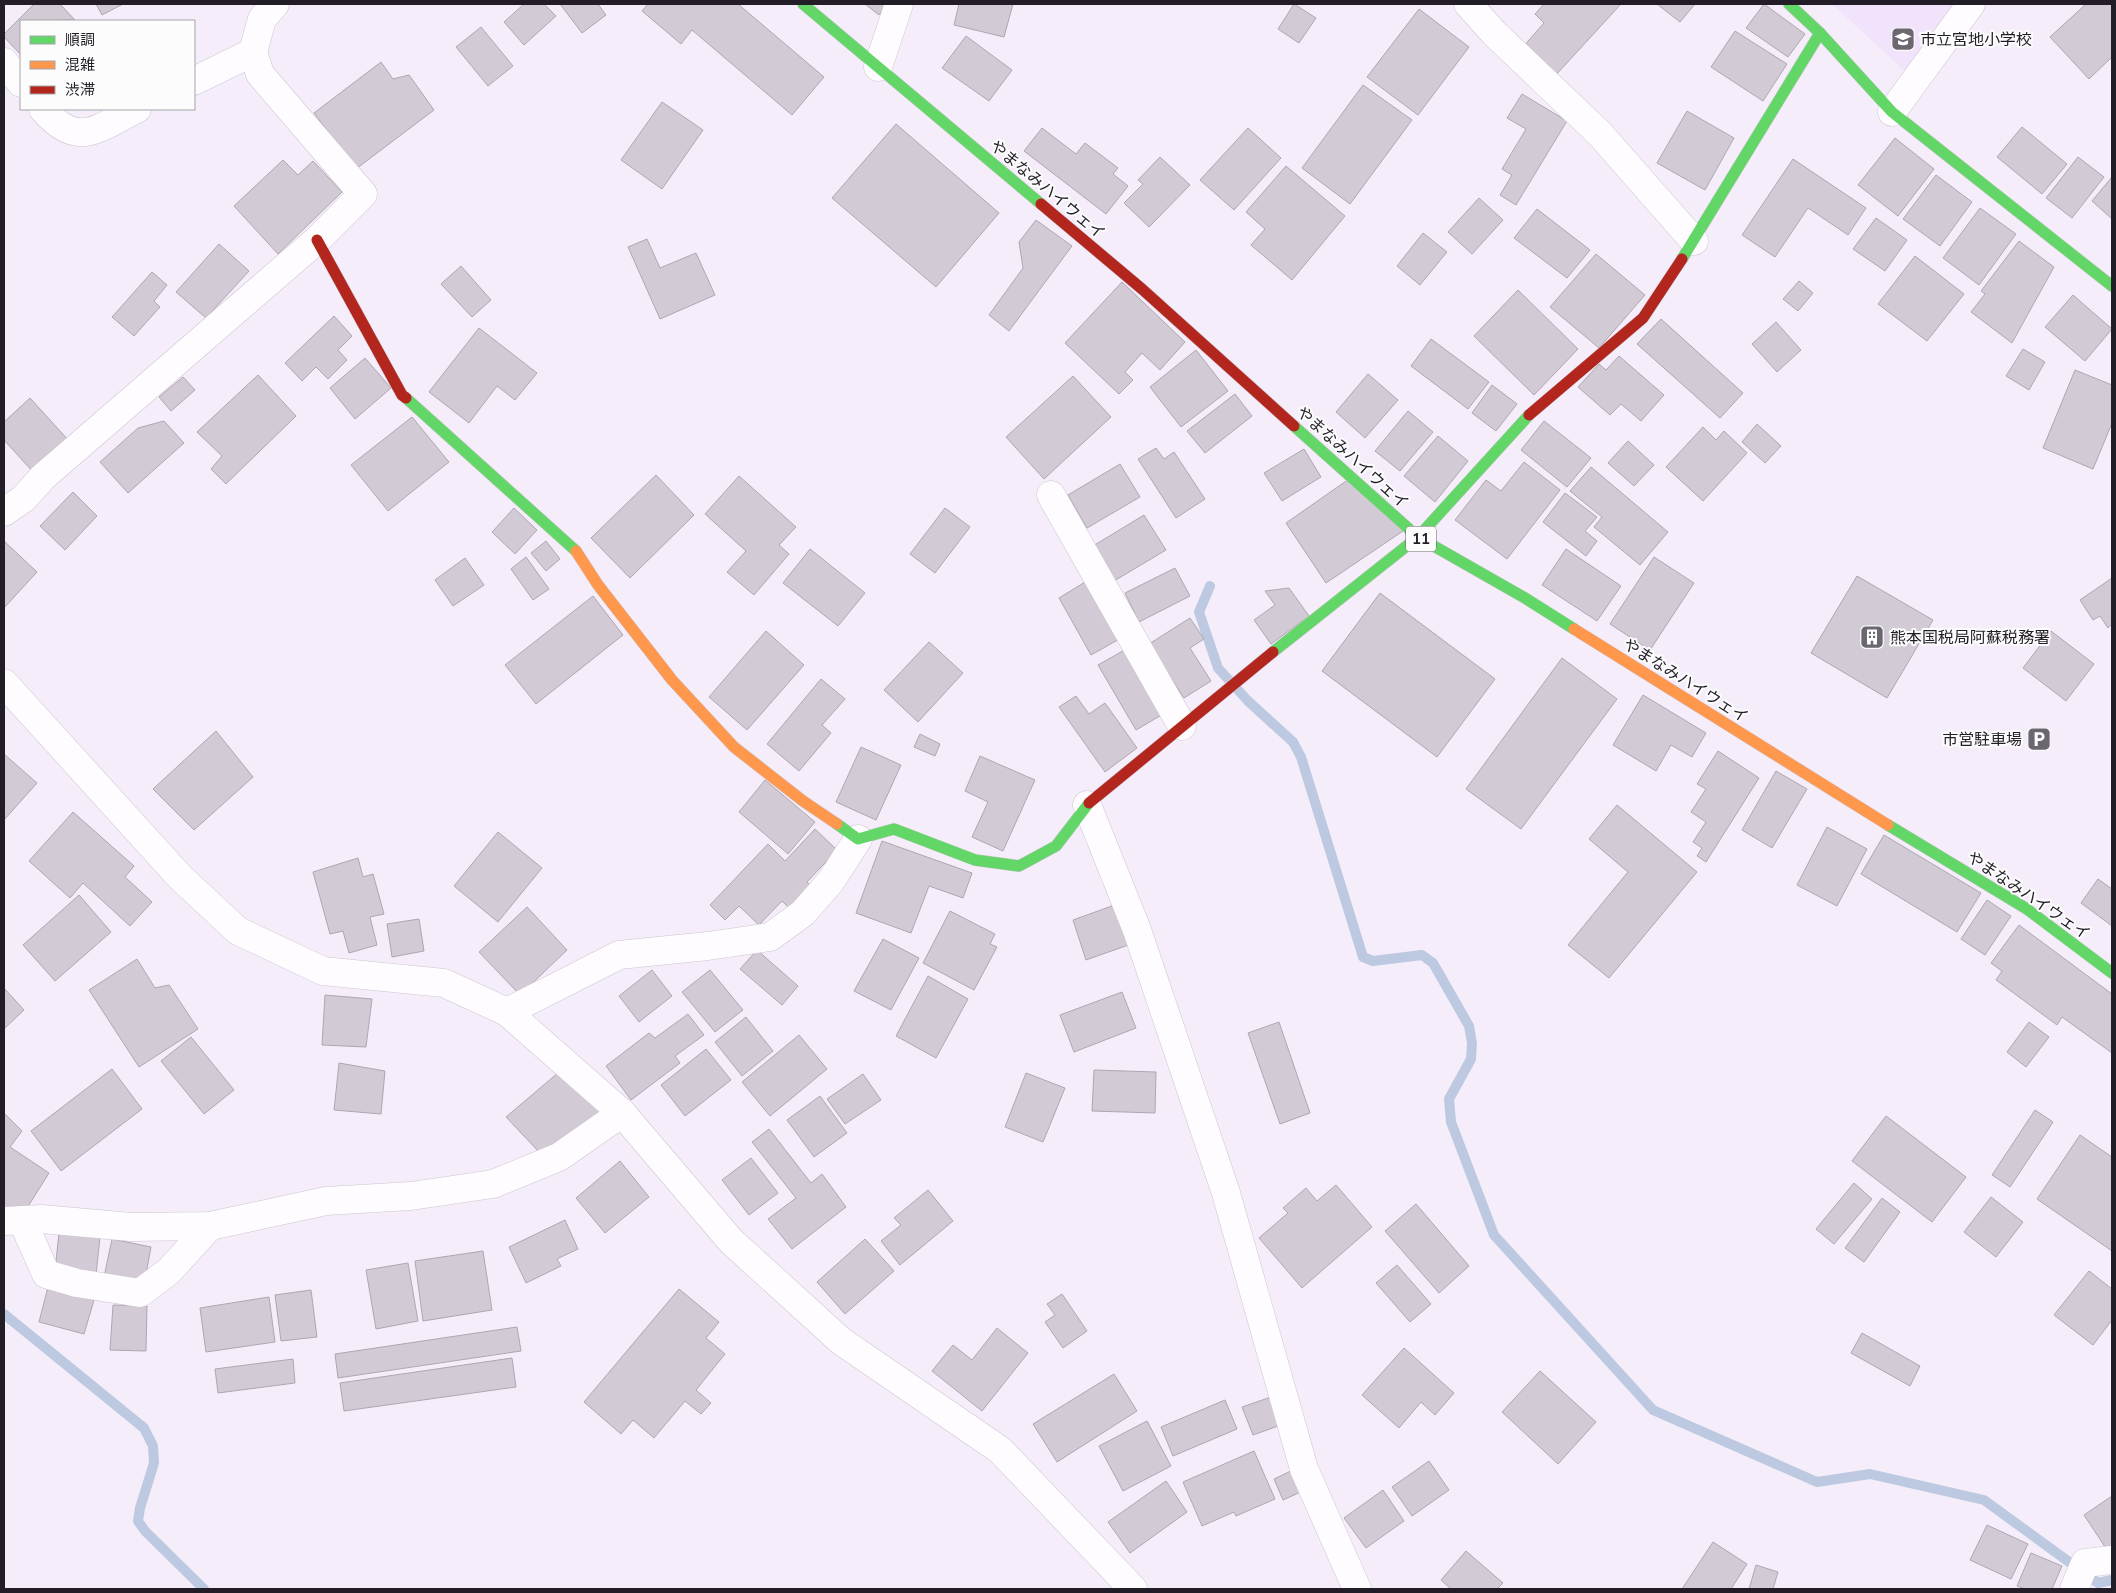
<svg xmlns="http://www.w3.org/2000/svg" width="2116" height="1593" font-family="'Nunito Sans','Noto Sans JP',sans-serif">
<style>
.built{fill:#f1e3fb}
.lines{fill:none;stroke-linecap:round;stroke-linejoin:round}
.stream{stroke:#bcc9e0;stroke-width:10}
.building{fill:#d2cbd5;stroke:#aea7b1}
.street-casing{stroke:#ccc5d0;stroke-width:29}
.fast-casing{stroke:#ccc5d0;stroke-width:12}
.slow-casing{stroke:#ccc5d0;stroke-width:12}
.jam-casing{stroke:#ccc5d0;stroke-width:12}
.street{stroke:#fefcfe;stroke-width:28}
.fast{stroke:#63d668;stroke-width:11}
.slow{stroke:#ff974d;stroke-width:11}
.jam{stroke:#b3261e;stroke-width:11}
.labels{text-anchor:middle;stroke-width:4;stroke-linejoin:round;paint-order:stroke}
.shield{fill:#fcfcfc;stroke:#646067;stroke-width:1}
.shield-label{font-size:15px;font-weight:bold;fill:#231d27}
.poi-label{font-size:16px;fill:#231d27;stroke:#fcfcfc;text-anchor:start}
.street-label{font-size:16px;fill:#231d27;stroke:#fcfcfc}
</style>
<rect width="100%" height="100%" fill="#f5eefa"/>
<path class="built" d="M1832 4H1964L1907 73Z"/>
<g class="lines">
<g class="stream">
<path d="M1210 586 1199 612 1218 668 1248 701 1293 742 1301 757 1363 957 1373 961 1422 955 1433 963 1469 1026 1472 1043 1471 1059 1449 1099 1451 1122 1494 1235 1653 1410 1817 1482 1870 1474 1984 1500 2098 1583 2112 1580"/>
<path d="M4 1314 144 1428 153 1446 154 1463 140 1508 138 1521 145 1531 204 1589"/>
</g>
</g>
<g class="building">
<path d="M34 4H60L75 20 21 21V55L4 37V34Z"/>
<path d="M96 4H123L102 15Z"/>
<path d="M524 4H544L556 16 524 45 504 22Z"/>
<path d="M560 4H598L606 15 582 33Z"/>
<path d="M648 4H738L824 77 792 115 692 30 681 44 642 11Z"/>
<path d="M865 4H887L879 15Z"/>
<path d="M959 4H1013L1004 37 954 25Z"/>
<path d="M1294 4 1316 18 1299 43 1278 29Z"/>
<path d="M1544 4H1621L1554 77 1522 48 1544 23 1535 14Z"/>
<path d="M1657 4H1695L1680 22Z"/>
<path d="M1764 4 1805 34 1788 57 1746 28Z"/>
<path d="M2086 4H2112V57L2089 79 2050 37Z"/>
<path d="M1419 9 1469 47 1418 115 1367 77Z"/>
<path d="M481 27 513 66 488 86 456 47Z"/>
<path d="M1735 31 1787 64 1763 101 1711 67Z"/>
<path d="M966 36 1012 70 989 101 942 68Z"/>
<path d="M381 62 393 79 409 75 434 110 356 169 314 113Z"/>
<path d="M1363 85 1412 120 1350 204 1302 168Z"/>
<path d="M1522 94 1567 121 1516 205 1500 195 1512 175 1502 169 1526 129 1507 118Z"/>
<path d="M662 102 703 130 662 189 621 160Z"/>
<path d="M1687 111 1734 138 1705 190 1657 163Z"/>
<path d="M896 124 999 213 936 287 832 198Z"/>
<path d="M2022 127 2067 164 2042 194 1997 157Z"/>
<path d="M1042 128 1076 154 1085 143 1118 168 1113 174 1128 186 1106 214 1024 151Z"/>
<path d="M1248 128 1281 158 1234 210 1200 180Z"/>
<path d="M1895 138 1934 169 1898 216 1858 185Z"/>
<path d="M1160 157 1190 185 1149 227 1124 203 1143 184 1138 180Z"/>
<path d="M2078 157 2104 177 2072 218 2046 198Z"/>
<path d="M1793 159 1866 208 1848 235 1808 208 1775 257 1742 235Z"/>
<path d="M283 160 298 175 313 161 342 192 278 254 234 206Z"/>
<path d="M1286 166 1345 216 1292 280 1251 245 1265 229 1246 212Z"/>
<path d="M1936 175 1972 202 1940 246 1903 219Z"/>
<path d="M2112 177V219L2092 201Z"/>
<path d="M1479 198 1503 220 1472 254 1448 232Z"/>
<path d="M1980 208 2016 234 1979 285 1943 258Z"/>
<path d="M1537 209 1590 250 1567 278 1514 238Z"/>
<path d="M1876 218 1907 240 1885 271 1853 249Z"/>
<path d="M1036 220 1072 246 1009 331 989 315 1023 268 1019 242Z"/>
<path d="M1423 233 1447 252 1420 285 1397 266Z"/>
<path d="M647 239 660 268 696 253 715 295 660 319 628 247Z"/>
<path d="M2019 241 2054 267 2012 343 1971 312 1985 294 1981 291Z"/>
<path d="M219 244 249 271 206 318 176 292Z"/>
<path d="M1596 254 1645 295 1599 348 1550 307Z"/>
<path d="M1915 256 1964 294 1927 341 1878 304Z"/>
<path d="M461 266 491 300 472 317 441 284Z"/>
<path d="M152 272 167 285 154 301 160 307 134 336 112 317Z"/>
<path d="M1799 281 1813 293 1798 311 1783 299Z"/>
<path d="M1122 282 1185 342 1160 370 1142 353 1125 372 1133 380 1119 394 1065 343Z"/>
<path d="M1518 290 1578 349 1534 395 1474 336Z"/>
<path d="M2073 295 2112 329 2085 361 2045 327Z"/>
<path d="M334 316 352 336 338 350 347 360 328 379 316 367 302 381 285 363Z"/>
<path d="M1661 319 1743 393 1720 418 1637 344Z"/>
<path d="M1776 322 1801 350 1777 372 1752 344Z"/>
<path d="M479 328 537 373 515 400 497 386 469 423 429 392Z"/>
<path d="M1431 339 1489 382 1468 409 1411 366Z"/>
<path d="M2023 349 2045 362 2029 390 2006 376Z"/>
<path d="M1196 350 1228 391 1181 427 1150 387Z"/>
<path d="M1619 356 1664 395 1641 421 1621 404 1610 415 1578 387 1599 364 1606 370Z"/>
<path d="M365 358 391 388 355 419 330 388Z"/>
<path d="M2075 370 2112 385V423L2093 469 2043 448Z"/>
<path d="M1368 374 1398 400 1365 438 1336 412Z"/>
<path d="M258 375 296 416 226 484 211 469 222 456 197 432Z"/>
<path d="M1073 376 1111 417 1044 479 1006 437Z"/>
<path d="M183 377 195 390 171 411 159 397Z"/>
<path d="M1492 385 1517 404 1496 431 1472 413Z"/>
<path d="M1235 394 1252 416 1205 453 1187 431Z"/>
<path d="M30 398 70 442 35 474 4 440V422Z"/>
<path d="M1408 411 1433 432 1400 471 1375 451Z"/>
<path d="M412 417 449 462 388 511 351 465Z"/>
<path d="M164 421 184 443 128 493 100 462 138 428Z"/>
<path d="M1544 421 1591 458 1567 487 1521 450Z"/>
<path d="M1757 424 1781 446 1765 463 1742 442Z"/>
<path d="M1703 427 1716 440 1724 431 1747 453 1703 501 1666 467Z"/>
<path d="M1438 436 1468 461 1435 502 1404 476Z"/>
<path d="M1628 441 1654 465 1634 486 1608 463Z"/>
<path d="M1156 448 1164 459 1174 452 1205 499 1176 518 1138 459Z"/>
<path d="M1304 449 1321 477 1282 501 1264 473Z"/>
<path d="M1524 462 1560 490 1507 559 1455 520 1486 480 1501 491Z"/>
<path d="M1120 464 1140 497 1087 528 1068 495Z"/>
<path d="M1591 467 1668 532 1640 565 1594 527 1602 517 1570 491Z"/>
<path d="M656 475 694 515 630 578 591 538Z"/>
<path d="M739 476 796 527 779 545 789 554 754 595 727 572 746 551 705 514Z"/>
<path d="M1349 479 1403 531 1326 583 1286 523Z"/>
<path d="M73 492 97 516 65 550 40 526Z"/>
<path d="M1565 493 1597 517 1585 531 1597 541 1586 556 1543 522Z"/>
<path d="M514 508 537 530 515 554 492 532Z"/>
<path d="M945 508 970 527 935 573 910 554Z"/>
<path d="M1144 515 1166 550 1114 581 1093 546Z"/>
<path d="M4 541 37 572 4 608Z"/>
<path d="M546 541 560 559 546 571 531 553Z"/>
<path d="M810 549 865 593 838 626 783 583Z"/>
<path d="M1566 549 1621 586 1597 621 1542 585Z"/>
<path d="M526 557 549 589 533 600 511 569Z"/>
<path d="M1654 557 1694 583 1650 650 1610 624Z"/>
<path d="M465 558 484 585 453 606 435 580Z"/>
<path d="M1175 568 1190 596 1139 622 1125 593Z"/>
<path d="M1857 576 1933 620 1887 698 1811 653Z"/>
<path d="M2112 578V624L2108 628 2100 616 2093 620 2080 600Z"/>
<path d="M1090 579 1123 637 1091 655 1059 598Z"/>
<path d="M1289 588 1309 616 1271 644 1254 620 1275 605 1265 591Z"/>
<path d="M1380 593 1495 679 1437 757 1322 671Z"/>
<path d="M593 596 623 635 536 704 505 665Z"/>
<path d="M1190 618 1204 639 1190 648 1211 681 1184 698 1149 644Z"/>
<path d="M766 631 804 665 747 730 709 697Z"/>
<path d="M2051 631 2094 664 2066 701 2023 668Z"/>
<path d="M929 642 963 673 918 722 884 690Z"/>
<path d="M1128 648 1165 713 1136 730 1098 665Z"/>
<path d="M1562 658 1617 699 1521 829 1466 789Z"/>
<path d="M821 679 845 699 822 725 831 733 799 771 767 744Z"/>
<path d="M1643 695 1706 733 1692 757 1671 745 1656 771 1613 745Z"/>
<path d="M1076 696 1089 714 1105 703 1137 748 1105 772 1059 707Z"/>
<path d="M216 731 253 777 194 830 153 789Z"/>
<path d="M920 734 940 744 935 756 914 747Z"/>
<path d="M861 747 901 765 876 820 836 802Z"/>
<path d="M1718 751 1759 778 1706 862 1697 856 1702 848 1693 842 1706 822 1691 812 1706 789 1697 784Z"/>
<path d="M4 754 37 783 4 820Z"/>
<path d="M980 756 1035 780 1003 851 972 837 988 802 965 791Z"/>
<path d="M1776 771 1807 789 1772 848 1742 830Z"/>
<path d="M765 780 815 822 788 854 739 812Z"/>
<path d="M1617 805 1697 872 1609 978 1568 945 1628 872 1589 839Z"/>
<path d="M73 812 134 866 125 877 152 902 130 926 83 883 70 898 29 861Z"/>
<path d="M1827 827 1867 849 1837 906 1797 885Z"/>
<path d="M815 829 837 850 807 882 814 889 792 911 782 901 759 925 739 906 725 920 710 905 768 844 785 861Z"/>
<path d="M498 832 542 868 498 922 454 886Z"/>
<path d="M1884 835 1981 893 1957 932 1861 874Z"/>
<path d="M882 841 972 873 963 898 929 886 911 933 856 913Z"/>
<path d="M358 858 363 877 373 874 384 914 370 917 377 945 349 953 343 931 330 934 313 872Z"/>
<path d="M2098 879 2112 889V926L2081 903Z"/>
<path d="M79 895 111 932 55 981 23 945Z"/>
<path d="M1987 900 2011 916 1985 955 1961 939Z"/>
<path d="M1120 903 1134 943 1086 960 1073 920Z"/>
<path d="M527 907 567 950 520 995 479 952Z"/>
<path d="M950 911 995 934 990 944 997 947 974 990 923 963Z"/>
<path d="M419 919 424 951 392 957 387 924Z"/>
<path d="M2019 925 2112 994V1053L2062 1017 2057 1025 1996 980 2002 971 1991 963Z"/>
<path d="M883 939 919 958 891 1010 854 991Z"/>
<path d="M757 950 798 986 782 1005 740 969Z"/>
<path d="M137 959 155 988 169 985 198 1029 139 1067 89 990Z"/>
<path d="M652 970 672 996 639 1022 619 996Z"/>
<path d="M710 970 743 1010 715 1032 682 992Z"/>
<path d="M928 976 968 999 936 1058 896 1036Z"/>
<path d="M4 988 24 1010 4 1029Z"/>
<path d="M1122 992 1136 1028 1074 1052 1060 1015Z"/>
<path d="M325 995 372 999 366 1047 322 1045Z"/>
<path d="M688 1014 704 1035 675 1056 680 1063 631 1100 606 1066 649 1033 655 1038Z"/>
<path d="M746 1017 773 1051 742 1076 715 1042Z"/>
<path d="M1279 1022 1310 1113 1280 1124 1248 1033Z"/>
<path d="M2029 1022 2049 1037 2026 1067 2007 1052Z"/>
<path d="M799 1035 827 1069 770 1116 742 1082Z"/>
<path d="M191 1037 234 1090 204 1114 161 1061Z"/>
<path d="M706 1049 731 1080 685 1116 661 1085Z"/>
<path d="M339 1063 385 1071 381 1114 334 1110Z"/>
<path d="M112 1069 142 1109 61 1171 31 1131Z"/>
<path d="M1094 1070 1156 1072 1155 1113 1092 1111Z"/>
<path d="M559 1072 604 1109 540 1153 506 1117Z"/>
<path d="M1026 1073 1065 1088 1043 1142 1005 1127Z"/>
<path d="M863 1074 881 1100 845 1124 827 1099Z"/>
<path d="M820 1096 847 1133 814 1157 787 1120Z"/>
<path d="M2035 1110 2053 1122 2010 1187 1992 1175Z"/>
<path d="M4 1113 22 1131 10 1147 49 1173 27 1208 4 1211Z"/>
<path d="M1886 1116 1966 1177 1932 1222 1852 1161Z"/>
<path d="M769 1129 811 1183 822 1174 846 1207 792 1249 768 1219 796 1198 752 1142Z"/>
<path d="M2080 1135 2112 1157V1251L2037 1199Z"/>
<path d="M751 1158 778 1193 749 1215 722 1180Z"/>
<path d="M620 1161 649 1197 605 1233 576 1198Z"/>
<path d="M1854 1183 1872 1199 1834 1244 1816 1229Z"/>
<path d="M1336 1185 1372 1227 1302 1288 1259 1238 1288 1213 1283 1208 1306 1188 1317 1201Z"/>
<path d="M928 1190 953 1221 900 1265 881 1241 901 1225 894 1218Z"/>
<path d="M1991 1197 2023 1222 1996 1257 1964 1232Z"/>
<path d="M1882 1198 1900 1212 1864 1262 1845 1248Z"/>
<path d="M1416 1204 1469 1266 1439 1293 1385 1231Z"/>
<path d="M565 1220 578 1249 557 1259 561 1266 526 1283 509 1247Z"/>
<path d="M59 1233 100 1237 96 1275 55 1271Z"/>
<path d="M112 1239 151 1247 144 1285 104 1277Z"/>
<path d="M865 1239 894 1271 845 1314 817 1282Z"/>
<path d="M483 1251 492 1310 423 1321 415 1261Z"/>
<path d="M408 1263 418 1321 376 1329 366 1270Z"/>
<path d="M1397 1265 1431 1304 1410 1322 1376 1283Z"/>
<path d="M2089 1271 2112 1289V1320L2093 1345 2054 1315Z"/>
<path d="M48 1287 94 1300 84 1334 39 1322Z"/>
<path d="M679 1289 719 1322 706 1338 725 1354 696 1390 711 1403 701 1414 685 1401 654 1438 633 1420 621 1434 584 1402Z"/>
<path d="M311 1290 317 1337 281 1341 275 1295Z"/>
<path d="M1062 1294 1087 1331 1063 1348 1045 1322 1055 1315 1047 1304Z"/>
<path d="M269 1297 275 1342 206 1352 200 1308Z"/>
<path d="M113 1305 147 1306 146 1351 110 1350Z"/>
<path d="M517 1327 521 1351 338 1378 335 1354Z"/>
<path d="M997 1328 1028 1353 982 1411 932 1371 953 1345 972 1360Z"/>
<path d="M1862 1333 1920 1366 1910 1386 1851 1353Z"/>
<path d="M1404 1348 1454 1393 1435 1415 1421 1402 1399 1428 1362 1395Z"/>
<path d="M512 1358 516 1387 344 1411 340 1383Z"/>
<path d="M293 1359 295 1383 218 1393 215 1369Z"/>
<path d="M1540 1371 1596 1422 1558 1464 1502 1412Z"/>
<path d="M1114 1374 1137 1411 1057 1462 1033 1424Z"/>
<path d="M1271 1397 1281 1425 1253 1435 1242 1407Z"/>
<path d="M1225 1400 1237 1429 1173 1456 1161 1427Z"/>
<path d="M1147 1421 1171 1466 1123 1491 1099 1446Z"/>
<path d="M1254 1451 1275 1499 1236 1516 1234 1512 1202 1526 1183 1482Z"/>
<path d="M1429 1461 1449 1490 1412 1516 1392 1487Z"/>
<path d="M1295 1469 1305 1490 1283 1500 1274 1479Z"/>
<path d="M1166 1481 1187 1512 1130 1553 1108 1522Z"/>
<path d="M1383 1490 1404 1521 1366 1548 1344 1518Z"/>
<path d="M2112 1496V1551L2109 1553 2084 1515Z"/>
<path d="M1987 1525 2028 1544 2011 1579 1970 1560Z"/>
<path d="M1713 1542 1747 1564 1731 1589H1682Z"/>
<path d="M1466 1551 1503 1583 1497 1589H1451L1441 1580Z"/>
<path d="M2031 1553 2062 1566 2052 1589H2025L2017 1586Z"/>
<path d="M1756 1565 1778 1572 1773 1589H1749Z"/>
</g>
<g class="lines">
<g class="street-casing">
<g id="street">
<path d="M1468 4 1494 33 1600 134 1694 241"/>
<path d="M4 62 21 83"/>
<path d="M878 67 899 4"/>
<path d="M194 81 253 52"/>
<path d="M43 109C78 150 98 128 137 109"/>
<path d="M1892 112 1971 4"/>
<path d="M1051 495 1182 726"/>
<path d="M4 512 23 499 43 477 317 240 363 194 260 74 253 52 262 19 275 4"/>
<path d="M4 683 180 877 238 931 323 971 444 983 507 1012 622 1113 731 1241 841 1341 1000 1450 1133 1589"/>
<path d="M1087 805 1137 930 1226 1193 1304 1469 1357 1589"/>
<path d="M507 1012 619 955 708 946 770 937 803 913 831 881 858 839"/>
<path d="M22 1220 46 1274 77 1283 140 1293 169 1271 210 1226"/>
<path d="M4 1221 42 1219 131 1227 210 1226 326 1201 411 1196 493 1184 559 1157 622 1113"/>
<path d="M2074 1589 2085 1563 2112 1560"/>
</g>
</g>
<g class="fast-casing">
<g id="fast">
<path d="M803 4 1041 204"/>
<path d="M1789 4 1820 33 1892 112 2112 286"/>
<path d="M1682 259 1820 33"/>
<path d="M406 398 576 551"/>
<path d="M1294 426 1418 537 1525 598 1574 629"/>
<path d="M1273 652 1418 537 1529 415"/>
<path d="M837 824 858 839 894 829 975 860 1019 866 1056 846 1089 803"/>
<path d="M1888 825 2027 909 2112 973"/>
</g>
</g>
<g class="slow-casing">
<g id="slow">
<path d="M576 551 598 585 672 680 734 747 803 801 837 824"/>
<path d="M1574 629 1888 825"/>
</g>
</g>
<g class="jam-casing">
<g id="jam">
<path d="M1041 204 1142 289 1294 426"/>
<path d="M317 240 402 395 406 398"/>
<path d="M1529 415 1643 318 1682 259"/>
<path d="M1089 803 1273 652"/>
</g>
</g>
<use href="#street" class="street"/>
<use href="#fast" class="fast"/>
<use href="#slow" class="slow"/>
<use href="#jam" class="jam"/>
</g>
<defs>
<g id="school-square" transform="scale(1.25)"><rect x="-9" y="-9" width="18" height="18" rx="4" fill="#6c6671" stroke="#fcfcfc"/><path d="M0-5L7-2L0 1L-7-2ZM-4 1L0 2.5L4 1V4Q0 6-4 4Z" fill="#fff"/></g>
<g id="building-square" transform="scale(1.25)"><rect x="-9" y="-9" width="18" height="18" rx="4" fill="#6c6671" stroke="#fcfcfc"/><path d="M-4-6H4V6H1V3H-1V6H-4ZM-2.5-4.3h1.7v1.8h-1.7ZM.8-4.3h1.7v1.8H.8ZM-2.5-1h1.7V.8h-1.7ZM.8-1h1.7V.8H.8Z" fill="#fff"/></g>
<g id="parking-square" transform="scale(1.25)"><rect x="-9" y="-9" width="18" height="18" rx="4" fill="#6c6671" stroke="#fcfcfc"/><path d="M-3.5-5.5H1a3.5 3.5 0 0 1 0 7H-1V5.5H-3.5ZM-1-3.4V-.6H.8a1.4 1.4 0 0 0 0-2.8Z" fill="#fff"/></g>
</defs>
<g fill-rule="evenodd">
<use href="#school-square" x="1903" y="39"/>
<use href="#building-square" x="1872" y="637"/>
<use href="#parking-square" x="2039" y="739"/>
</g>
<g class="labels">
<rect class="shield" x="1406" y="526.5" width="30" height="25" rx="4"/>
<g class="shield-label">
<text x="1421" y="544">11</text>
</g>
<g class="poi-label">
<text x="1920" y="45">市立宮地小学校</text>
<text x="1890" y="643">熊本国税局阿蘇税務署</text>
<text x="2022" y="745" text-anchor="end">市営駐車場</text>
</g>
<g class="street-label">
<text transform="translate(1048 189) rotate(40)" y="6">やまなみハイウェイ</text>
<text transform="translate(1353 457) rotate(42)" y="6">やまなみハイウェイ</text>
<text transform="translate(1686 680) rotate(32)" y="6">やまなみハイウェイ</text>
<text transform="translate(2029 895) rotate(34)" y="6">やまなみハイウェイ</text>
</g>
</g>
<rect width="2116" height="1593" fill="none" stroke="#231d27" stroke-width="10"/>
<rect x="20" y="20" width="175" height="90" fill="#fcfcfc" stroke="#a5a3a7"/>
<rect x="30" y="36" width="25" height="8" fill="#63d668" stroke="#a5a3a7"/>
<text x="65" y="45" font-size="15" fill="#231d27">順調</text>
<rect x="30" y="61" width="25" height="8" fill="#ff974d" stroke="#a5a3a7"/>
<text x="65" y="70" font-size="15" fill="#231d27">混雑</text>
<rect x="30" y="86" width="25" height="8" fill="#b3261e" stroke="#a5a3a7"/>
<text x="65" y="95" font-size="15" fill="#231d27">渋滞</text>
</svg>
